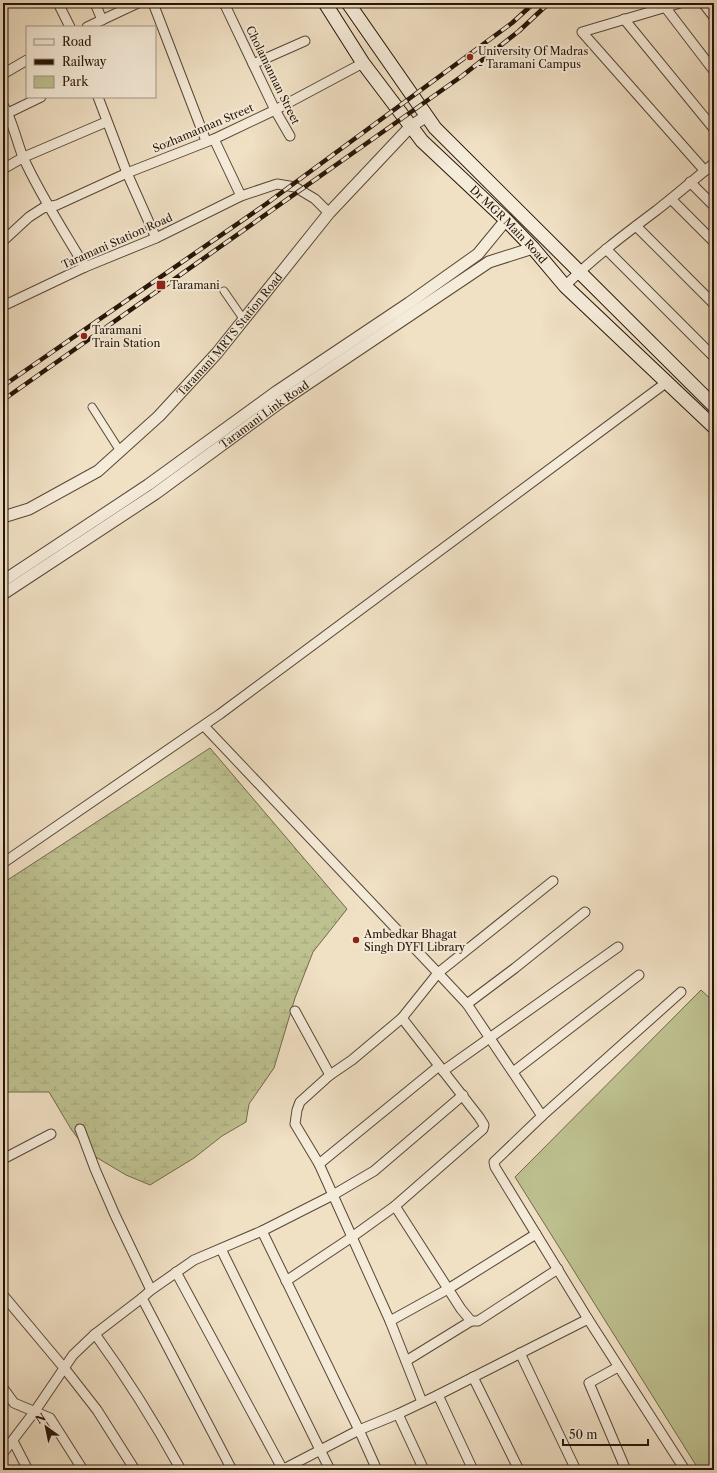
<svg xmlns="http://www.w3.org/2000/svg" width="717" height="1473" font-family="'Libre Caslon Text',serif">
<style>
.green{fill:#bec190;stroke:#726a4b}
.wetland{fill:url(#wetland-marsh);stroke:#726a4b}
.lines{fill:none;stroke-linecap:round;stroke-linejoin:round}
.pedestrian-casing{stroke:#584736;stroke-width:9}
.minor-casing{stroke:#584736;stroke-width:11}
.tertiary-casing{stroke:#584736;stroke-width:13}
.secondary-casing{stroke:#251406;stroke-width:15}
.pedestrian{stroke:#f5ebd9;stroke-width:7}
.minor{stroke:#f5ebd9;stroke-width:9}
.tertiary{stroke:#f5ebd9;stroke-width:11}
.secondary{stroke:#f5ebd9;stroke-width:13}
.rail-casing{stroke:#251406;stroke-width:4.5}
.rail{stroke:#f5ebd9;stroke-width:3;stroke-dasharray:9;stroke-linecap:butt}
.poi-dot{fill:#8f2418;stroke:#f5ebd9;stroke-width:1.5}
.labels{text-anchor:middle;stroke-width:4;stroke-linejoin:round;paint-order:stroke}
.poi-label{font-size:11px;fill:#251406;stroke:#f5ebd9;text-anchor:start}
.street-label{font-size:11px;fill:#251406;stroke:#f5ebd9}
</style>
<defs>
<pattern id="wetland-marsh" width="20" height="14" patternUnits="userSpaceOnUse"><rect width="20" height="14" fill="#bec190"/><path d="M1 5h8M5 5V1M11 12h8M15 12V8" fill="none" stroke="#a3a57b"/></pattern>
</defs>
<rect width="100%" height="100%" fill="#f0e0c4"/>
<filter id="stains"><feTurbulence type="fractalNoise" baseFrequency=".005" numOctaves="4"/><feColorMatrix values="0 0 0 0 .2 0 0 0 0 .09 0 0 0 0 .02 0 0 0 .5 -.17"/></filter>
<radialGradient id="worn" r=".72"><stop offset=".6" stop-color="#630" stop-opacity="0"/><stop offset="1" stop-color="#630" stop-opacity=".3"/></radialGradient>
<path class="green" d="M701 990 714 1002V1470H699L515 1177Z"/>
<path class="wetland" d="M210 748 347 909 313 952 295 998 274 1068 249 1104 246 1122 222 1136 194 1158 150 1185 126 1175 89 1153 71 1129 49 1092H3V883Z"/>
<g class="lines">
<g class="pedestrian-casing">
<g id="pedestrian">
<path d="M224 291 244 320"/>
<path d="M92 407 120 451"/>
</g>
</g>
<g class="minor-casing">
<g id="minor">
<path d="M58 3 70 27"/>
<path d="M95 3 102 20"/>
<path d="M153 3 206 141"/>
<path d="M224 3 275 110 290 136"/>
<path d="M680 3 582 32 705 171"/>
<path d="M703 3 714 17"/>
<path d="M665 7 714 71"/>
<path d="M624 19 714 129"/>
<path d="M87 27 138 3"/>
<path d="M253 64 305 41"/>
<path d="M3 74 27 60"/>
<path d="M98 97 127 173 156 238"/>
<path d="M3 105C13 121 16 140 23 157 40 195 64 231 85 267"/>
<path d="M8 113 41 97"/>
<path d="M214 139 241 196"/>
<path d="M3 169 24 157 106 122"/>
<path d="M690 182 714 206"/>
<path d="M671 199 714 242"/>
<path d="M636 226 714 304"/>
<path d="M3 241 29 217 43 208 57 205 127 173 214 139 275 110 363 63"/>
<path d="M606 249 714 357"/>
<path d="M565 286C593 258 625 234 657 210 676 195 695 179 714 163"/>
<path d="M3 306 85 267 156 238 241 196 277 184 295 187 315 199 329 213"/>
<path d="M3 863 220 714 667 382"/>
<path d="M681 992 542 1116 494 1162 495 1167 588 1319 685 1470"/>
<path d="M467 1004 515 968 585 912"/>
<path d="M295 1011 330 1075"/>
<path d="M443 1071 618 947"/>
<path d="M513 1072 639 975"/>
<path d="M542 1116 467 1004 438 973 553 881"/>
<path d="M80 1129 95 1169 115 1215 151 1290"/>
<path d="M3 1159 51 1134"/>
<path d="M319 1164 439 1066"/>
<path d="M395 1206 461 1309 471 1321H478L558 1269"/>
<path d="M262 1231 359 1430 377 1470"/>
<path d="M221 1249 330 1470"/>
<path d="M176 1272 283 1470"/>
<path d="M286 1281 352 1237 395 1206 483 1129 484 1125 479 1117 402 1018"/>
<path d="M3 1295 65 1369 97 1410 135 1470"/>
<path d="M142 1298 232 1470"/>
<path d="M390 1321 448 1289 536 1234"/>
<path d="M95 1334C127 1378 155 1423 181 1470"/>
<path d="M520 1353 576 1470"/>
<path d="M406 1361 471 1321"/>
<path d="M618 1367 589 1383 626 1470"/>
<path d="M473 1377 519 1470"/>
<path d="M3 1388 14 1403 50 1418 83 1470"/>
<path d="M438 1395 473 1470"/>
<path d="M422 1402 390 1321 333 1195 374 1171 463 1095"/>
<path d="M398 1414 424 1470"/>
<path d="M13 1441 28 1470"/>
<path d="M3 1453 35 1411 73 1355 95 1334 142 1298 151 1290 194 1260 262 1231 333 1195 319 1164 295 1124 297 1110 300 1102 330 1075 352 1060 402 1018 438 973 204 726"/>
<path d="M282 1470 359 1430 398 1414 438 1395 588 1319"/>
</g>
</g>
<g class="tertiary-casing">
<g id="tertiary">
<path id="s1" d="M3 517 29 509 98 471 159 416 217 353 329 213 411 126 427 116"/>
<path d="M3 581 148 485 276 392 409 303 478 254 506 220"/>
<path id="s2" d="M3 594 155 494 282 401 489 262 533 248"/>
</g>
</g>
<g class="secondary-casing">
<g id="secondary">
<path id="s3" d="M325 3 363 63 422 141 506 220 533 248 565 286 714 427"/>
<path d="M348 3 435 128 714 406"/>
</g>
</g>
<use href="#pedestrian" class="pedestrian"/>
<use href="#minor" class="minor"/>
<use href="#tertiary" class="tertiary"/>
<use href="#secondary" class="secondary"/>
<g class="rail-casing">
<g id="rail">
<path d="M3 386 266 204 512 23 534 3"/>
<path d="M3 400 462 76 519 31 549 3"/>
</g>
</g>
<use href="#rail" class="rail"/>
</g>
<g class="poi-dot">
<circle cx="470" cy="57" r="4"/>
<rect x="156" y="280" width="10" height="10" rx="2"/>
<circle cx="84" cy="336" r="4"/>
<circle cx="356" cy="940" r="4"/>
</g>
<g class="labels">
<g class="poi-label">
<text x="478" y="55">University Of Madras<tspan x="478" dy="13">- Taramani Campus</tspan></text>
<text x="170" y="289">Taramani</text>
<text x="92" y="334">Taramani<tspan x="92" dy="13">Train Station</tspan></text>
<text x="364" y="938">Ambedkar Bhagat<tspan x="364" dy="13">Singh DYFI Library</tspan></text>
</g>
<g class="street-label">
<text transform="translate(273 75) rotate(64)" y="4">Cholamannan Street</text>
<text transform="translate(203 128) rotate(-23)" y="4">Sozhamannan Street</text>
<text dy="4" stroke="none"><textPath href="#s3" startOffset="289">Dr MGR Main Road</textPath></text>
<text transform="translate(117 241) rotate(-24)" y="4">Taramani Station Road</text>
<text dy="4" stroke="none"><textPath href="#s1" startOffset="296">Taramani MRTS Station Road</textPath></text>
<text dy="4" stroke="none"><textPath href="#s2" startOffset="317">Taramani Link Road</textPath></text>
</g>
</g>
<rect width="717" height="1473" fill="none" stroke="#f0e0c4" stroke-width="16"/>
<rect x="4" y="4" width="709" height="1465" fill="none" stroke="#251406" stroke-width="2"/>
<rect x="8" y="8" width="701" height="1457" fill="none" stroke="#251406"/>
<rect x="26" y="26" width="130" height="72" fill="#f5ebd9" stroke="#a29585"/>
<rect x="34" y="39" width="20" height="6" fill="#f5ebd9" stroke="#a29585"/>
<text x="62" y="46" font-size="12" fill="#251406">Road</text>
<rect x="34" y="59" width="20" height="6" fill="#251406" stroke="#a29585"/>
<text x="62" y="66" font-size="12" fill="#251406">Railway</text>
<rect x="34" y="76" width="20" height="12" fill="#bec190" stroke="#a29585"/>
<text x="62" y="86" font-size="12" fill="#251406">Park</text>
<g transform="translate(46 1427) rotate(327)" stroke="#f5ebd9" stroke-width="3" paint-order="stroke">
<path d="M0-3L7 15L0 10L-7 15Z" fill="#251406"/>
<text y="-6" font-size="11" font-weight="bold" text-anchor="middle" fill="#251406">N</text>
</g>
<path d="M563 1439v6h85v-6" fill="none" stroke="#251406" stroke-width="2"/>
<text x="569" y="1439" font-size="12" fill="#251406" stroke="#f5ebd9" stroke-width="3" paint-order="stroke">50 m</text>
<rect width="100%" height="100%" filter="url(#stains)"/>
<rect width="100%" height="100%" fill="url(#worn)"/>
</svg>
